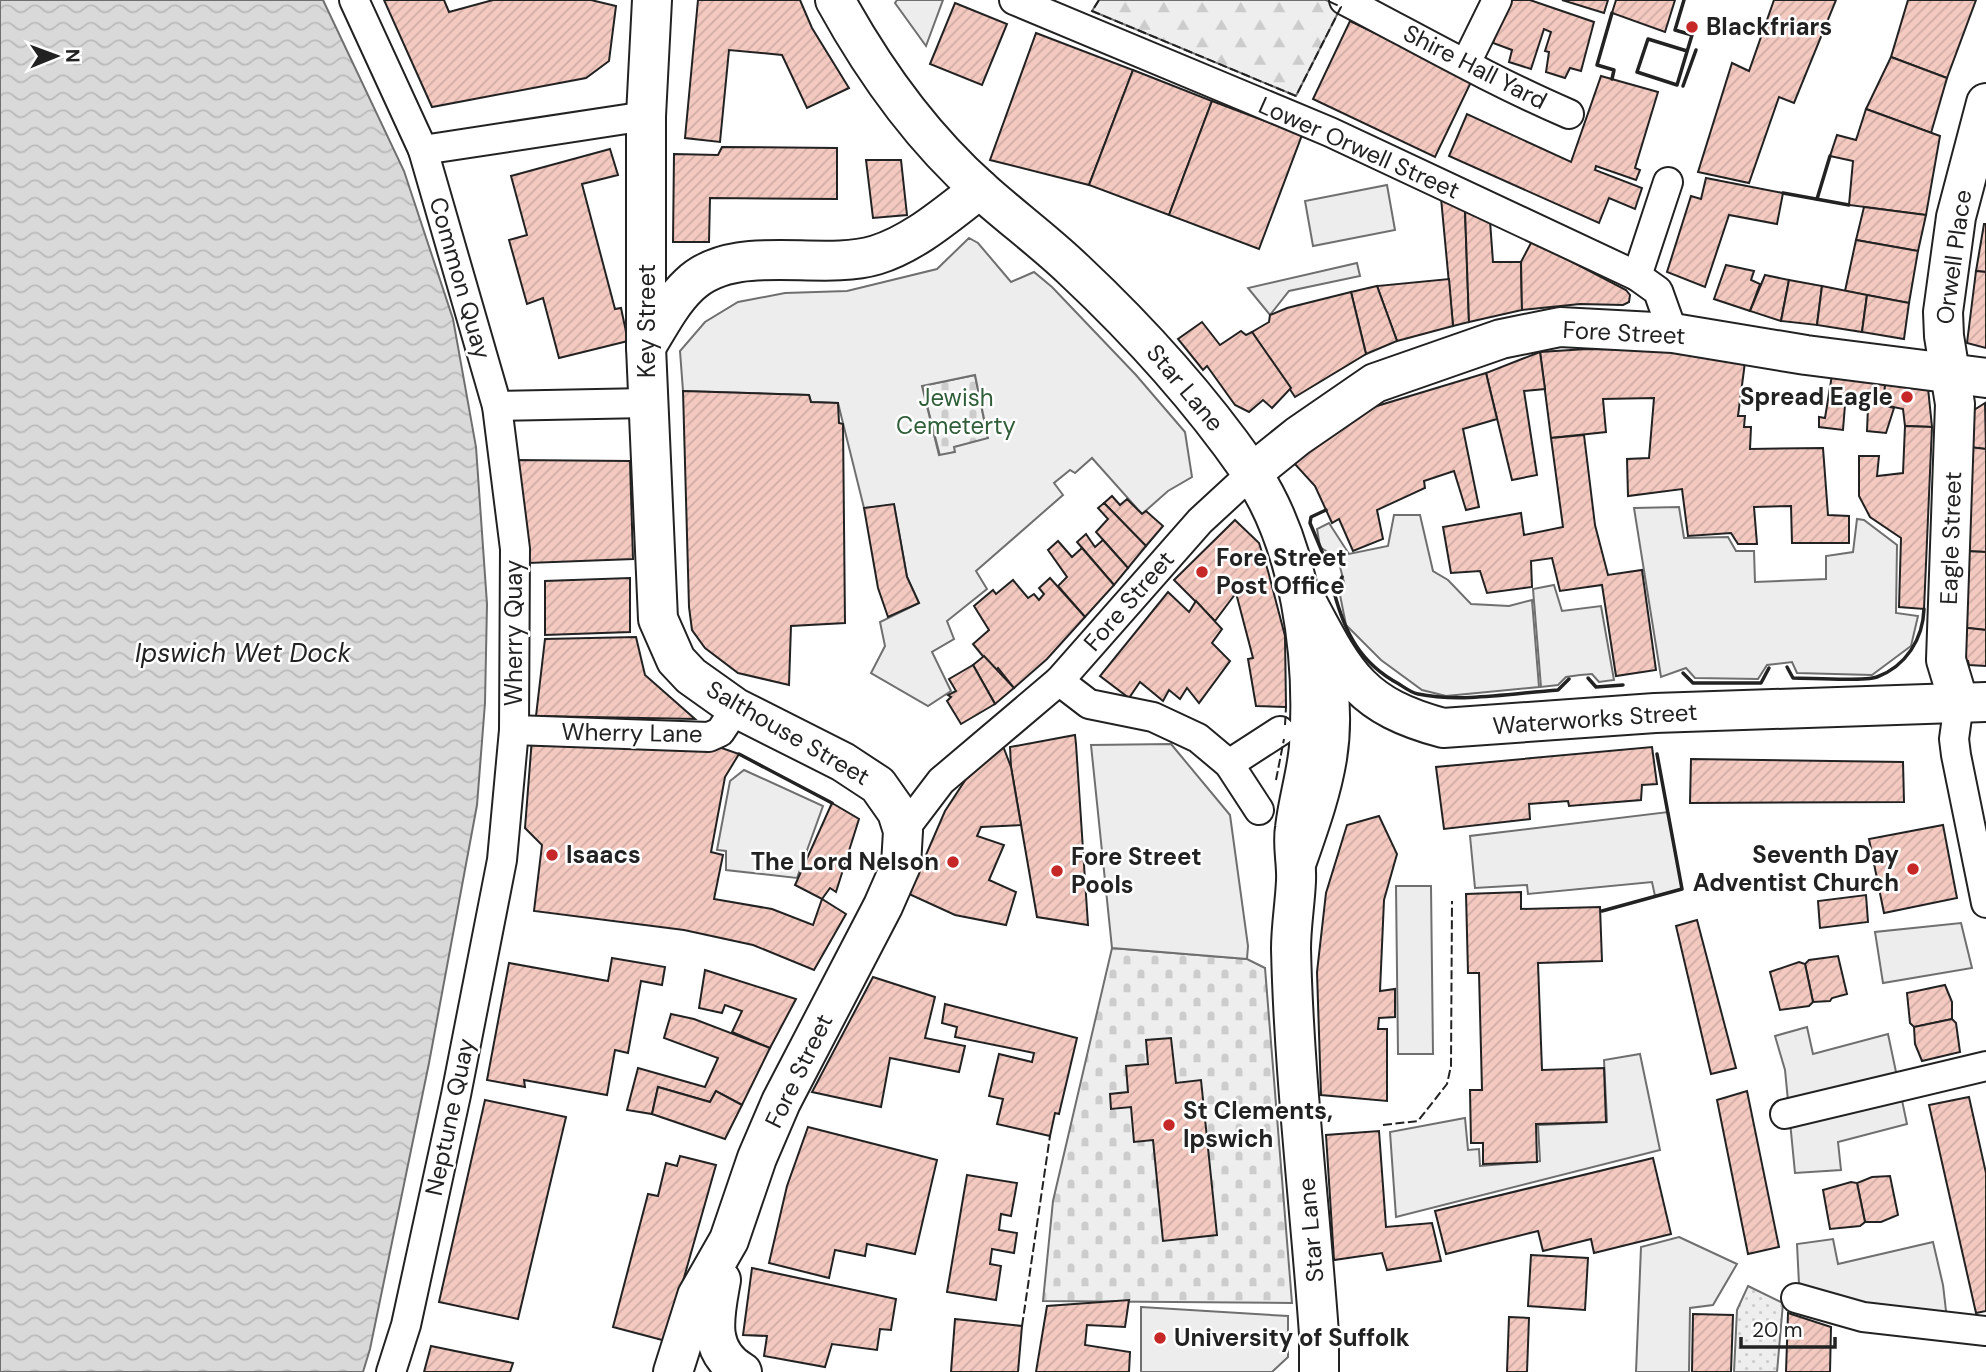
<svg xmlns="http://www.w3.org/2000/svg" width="1986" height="1372" font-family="'DM Sans',sans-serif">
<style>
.forest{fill:url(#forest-firs);stroke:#6f6f6f;stroke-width:2}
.cemetery{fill:url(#cemetery-stones);stroke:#6f6f6f;stroke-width:2}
.garden{fill:url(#garden-dots);stroke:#6f6f6f;stroke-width:2}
.parking{fill:#ededed;stroke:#6f6f6f;stroke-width:2;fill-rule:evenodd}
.water{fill:url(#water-waves);stroke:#6f6f6f;stroke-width:2}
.building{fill:url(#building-hatch);stroke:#222;stroke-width:2}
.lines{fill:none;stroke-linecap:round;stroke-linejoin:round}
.street-casing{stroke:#222;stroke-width:32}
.secondary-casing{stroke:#222;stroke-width:42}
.primary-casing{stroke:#222;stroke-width:42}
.street{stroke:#fff;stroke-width:28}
.secondary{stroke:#fff;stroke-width:38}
.primary{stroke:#fff;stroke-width:38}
.fence{stroke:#222;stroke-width:2;stroke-dasharray:9 3.5;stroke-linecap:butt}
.wall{stroke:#222;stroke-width:3.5}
.poi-dot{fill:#c62828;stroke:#fff;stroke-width:2.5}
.labels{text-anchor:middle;stroke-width:5;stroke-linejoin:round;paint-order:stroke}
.poi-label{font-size:24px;font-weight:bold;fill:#222;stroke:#fff;text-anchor:start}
.street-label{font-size:24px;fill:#222;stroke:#fff}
.park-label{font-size:24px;fill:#2f5e38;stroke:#fff}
.water-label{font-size:26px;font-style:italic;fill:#222;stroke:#fff}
</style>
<defs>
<pattern id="forest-firs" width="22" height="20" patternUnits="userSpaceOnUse" patternTransform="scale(1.75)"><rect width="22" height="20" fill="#eee"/><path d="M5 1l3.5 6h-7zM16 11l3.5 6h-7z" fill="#ccc"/></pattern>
<pattern id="cemetery-stones" width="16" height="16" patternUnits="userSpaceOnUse" patternTransform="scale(1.75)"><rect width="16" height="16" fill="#eee"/><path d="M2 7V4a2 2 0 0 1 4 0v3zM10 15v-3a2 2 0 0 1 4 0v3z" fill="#ccc"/></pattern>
<pattern id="garden-dots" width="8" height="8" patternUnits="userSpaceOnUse" patternTransform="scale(1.75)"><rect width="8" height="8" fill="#eee"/><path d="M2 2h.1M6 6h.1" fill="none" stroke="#ccc" stroke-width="1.8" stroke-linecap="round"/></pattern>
<pattern id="water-waves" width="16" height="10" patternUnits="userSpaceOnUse" patternTransform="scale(1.75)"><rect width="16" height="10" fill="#d9d9d9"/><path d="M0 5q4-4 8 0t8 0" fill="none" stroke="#bababa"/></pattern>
<pattern id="building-hatch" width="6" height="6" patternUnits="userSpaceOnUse" patternTransform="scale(1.75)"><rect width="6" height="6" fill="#f3c9c0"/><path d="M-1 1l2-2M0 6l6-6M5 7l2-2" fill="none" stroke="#d0aca5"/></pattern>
</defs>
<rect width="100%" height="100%" fill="#fff"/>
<path class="forest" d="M1099 0H1326L1341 7 1296 96 1092 11Z"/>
<g class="cemetery">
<path d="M975 375 988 439 955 447V452L940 456 922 386Z"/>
<path d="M1112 948 1247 959 1265 968 1292 1303 1043 1301 1053 1201Z"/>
</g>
<path class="garden" d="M1748 1286 1783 1303 1777 1372H1734L1737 1310Z"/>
<g class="parking">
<path d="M897 0H943L926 46 895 3Z"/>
<path d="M1387 185 1395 230 1313 246 1305 201Z"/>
<path d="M969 238 978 243 1011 282 1034 272 1052 287 1136 375 1185 432 1192 477 1168 491 1142 514 1092 458 1075 473 1070 470 1054 483 1063 495 976 571 987 589 947 621 954 639 932 652 951 691 928 706 871 673 885 646 880 622 919 603 907 577 894 505 864 508 838 403 811 402 809 395 683 391 680 351 705 322 738 302 785 293 847 291 937 269ZM975 375 988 438 954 447 955 452 939 455 922 386Z"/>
<path d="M1357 263 1360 276 1289 291 1270 315 1248 288Z"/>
<path d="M1679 507 1684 538 1728 537 1736 551H1754L1755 582 1826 579V556L1853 552 1857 519 1864 520 1897 545 1896 613 1918 616 1911 646 1872 675 1797 673 1792 662 1767 665 1758 679 1695 678 1686 668 1661 677 1634 508Z"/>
<path d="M1394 515H1420L1433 571 1448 580 1471 604 1509 606 1532 600 1539 687 1446 696 1422 690 1381 660 1346 625 1340 595 1345 586 1338 559 1320 547 1317 529 1329 523 1349 554 1388 546Z"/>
<path d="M1554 585 1562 611 1601 606 1614 680 1599 682 1592 674 1580 675 1566 677 1558 685 1541 687 1533 589Z"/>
<path d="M1171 744 1230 815 1248 946 1247 959 1112 948 1091 745Z"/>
<path d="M744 770 823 806 797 878 726 870V851L717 850 730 781Z"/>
<path d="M1668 812 1682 889 1655 896 1652 882 1528 894 1527 885 1475 888 1470 836Z"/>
<path d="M1396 886H1431L1433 1054H1398Z"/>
<path d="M1961 923 1972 968 1883 983 1875 932Z"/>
<path d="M1807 1027 1813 1054 1888 1034 1907 1124 1838 1142 1841 1170 1795 1173 1785 1070 1775 1036Z"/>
<path d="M1640 1054 1660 1150 1396 1217 1390 1132 1465 1118 1468 1150 1479 1149 1480 1166 1540 1161 1538 1125 1607 1122 1604 1060Z"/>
<path d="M1679 1237 1737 1264 1713 1305 1690 1308 1689 1372H1636L1641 1247Z"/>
<path d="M1833 1239 1838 1264 1933 1242 1943 1285 1949 1337 1799 1284 1797 1244Z"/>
<path d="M1141 1307 1288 1316V1357L1272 1372H1141Z"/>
</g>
<path class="water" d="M0 0H323L404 171 453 319 476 447 487 604 485 703 477 805 429 1063 370 1349 363 1372H0Z"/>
<g class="building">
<path d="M384 0H444L449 12 493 0H591L616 6 609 61 586 78 432 107Z"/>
<path d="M698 0H800L812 28 849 88 807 108 782 55 729 50 720 142 685 138Z"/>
<path d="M1507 0H1530L1594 22 1581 71 1570 68 1565 78 1546 72 1549 52 1545 51 1551 32 1544 29 1531 69 1509 62 1512 50 1493 43Z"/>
<path d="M1562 0H1608L1604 13Z"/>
<path d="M1616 0H1675L1665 32 1612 13Z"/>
<path d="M1774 0H1836L1794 103 1779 97 1749 183 1698 172 1732 63 1749 71Z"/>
<path d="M1908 0H1976L1947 78 1891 57Z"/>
<path d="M955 3 1007 24 982 85 930 64Z"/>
<path d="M1350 21 1472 80 1435 157 1313 99Z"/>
<path d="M1036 33 1133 70 1089 185 990 160Z"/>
<path d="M1891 57 1947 78 1931 133 1866 109Z"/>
<path d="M1133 70 1212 101 1169 215 1089 185Z"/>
<path d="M1601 76 1658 92 1635 168 1640 170 1636 180 1596 166 1595 170 1642 188 1635 209 1609 198 1599 223 1449 156 1467 114 1571 162Z"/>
<path d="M1212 101 1302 135 1259 249 1169 215Z"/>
<path d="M1866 109 1940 136 1926 215 1849 205 1853 161 1830 156 1837 135 1856 140Z"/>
<path d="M722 147 837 148V199L710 198 709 242H673L674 154 718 155Z"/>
<path d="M610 149 618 175 582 184 615 309 621 308 628 341 559 358 543 298 527 304 509 240 527 235 511 176Z"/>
<path d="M866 160H901L907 215 873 218Z"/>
<path d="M1706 178 1783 193 1777 224 1729 215 1705 287 1667 272 1691 196 1701 199Z"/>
<path d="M1441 198 1465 210 1469 322 1453 326Z"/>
<path d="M1864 207 1926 215 1918 251 1856 240Z"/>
<path d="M1465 210 1490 221 1493 262H1521L1522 310 1469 322Z"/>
<path d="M1984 224H1986V272L1976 271Z"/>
<path d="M1856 240 1918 251 1909 303 1845 291Z"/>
<path d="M1532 241 1626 290 1630 295 1629 302 1623 305 1580 304 1522 310 1521 262Z"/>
<path d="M1726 265 1754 271 1751 280 1760 284 1750 311 1714 299Z"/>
<path d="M1976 271 1986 272V348L1967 343Z"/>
<path d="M1765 275 1789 280 1781 321 1750 311Z"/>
<path d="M1449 279 1453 326 1397 341 1377 286Z"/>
<path d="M1789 280 1822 286 1817 325 1781 321Z"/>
<path d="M1377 286 1397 341 1366 354 1351 292Z"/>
<path d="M1822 286 1867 295 1862 332 1817 325Z"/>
<path d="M1351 292 1366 354 1295 397 1252 332 1269 322 1270 315 1287 308Z"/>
<path d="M1867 295 1909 303 1904 339 1862 332Z"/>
<path d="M1202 322 1220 345 1241 331 1246 335 1252 332 1291 388 1272 408 1263 400 1249 412 1235 405 1207 366 1203 370 1178 339Z"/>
<path d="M1587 349 1664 350 1745 362 1738 416H1745L1744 427H1751L1750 449 1823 448 1828 515 1849 516V543H1792L1791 506 1754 507 1757 544H1738L1731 533 1688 536 1682 489 1628 496 1627 459 1649 458 1654 398 1603 399 1606 432 1551 438 1540 352Z"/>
<path d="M1540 352 1545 389 1524 391 1537 475 1512 480 1486 373Z"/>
<path d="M1486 373 1497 419 1463 429 1479 507 1466 510 1454 471 1424 481 1425 488 1377 510 1383 539 1353 551 1339 519 1332 523 1315 486 1293 462 1367 409Z"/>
<path d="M1832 375 1885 383 1884 405 1894 408 1886 433 1867 431 1868 407 1845 405 1843 430 1819 427V417L1825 418Z"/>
<path d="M1885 383 1928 388 1932 427 1905 426 1903 409 1884 405Z"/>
<path d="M683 391 809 395 811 402 838 403 839 423 843 424 845 623 791 626 789 685 738 673 705 648 692 630 689 607Z"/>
<path d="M1985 403 1986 449 1969 447 1974 410Z"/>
<path d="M1905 426 1932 427 1924 609 1899 607 1901 538 1870 517 1859 496V456H1879L1877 476 1903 473Z"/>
<path d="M1584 435 1595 525 1608 575 1642 570 1656 670 1616 676 1602 585 1560 591 1552 558 1531 561 1532 587 1487 593 1480 571 1451 573 1443 527 1521 513 1524 535 1563 527 1551 438Z"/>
<path d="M1969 447 1986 449V552L1964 551Z"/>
<path d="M514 460 630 461 633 559 528 563Z"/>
<path d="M1112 496 1120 505 1127 499 1142 514 1146 511 1163 526 1146 546 1104 503Z"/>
<path d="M1104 503 1146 546 1128 568 1096 532 1108 519 1098 508Z"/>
<path d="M894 504 907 577 919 603 888 617 878 588 864 508Z"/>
<path d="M1235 520 1259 543 1268 571 1285 636 1286 707 1256 706 1248 659 1253 658 1236 593 1215 621 1174 580Z"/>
<path d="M1086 534 1095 547 1103 540 1128 568 1114 585 1077 542Z"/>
<path d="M1058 541 1072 557 1082 548 1114 585 1085 617 1058 586 1067 577 1048 550Z"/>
<path d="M1964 551 1986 552V630L1959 627Z"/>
<path d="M630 578V632L545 635V581Z"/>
<path d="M1050 578 1085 617 1047 659 1014 688 998 668 995 671 973 644 989 630 974 606 993 590 996 594 1013 580 1028 598 1034 594 1039 600 1044 594 1039 588Z"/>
<path d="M1168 592 1189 612 1196 601 1222 629 1212 643 1230 661 1199 703 1187 688 1180 699 1169 690 1163 701 1140 682 1129 698 1100 676Z"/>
<path d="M1959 627 1986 630V666L1969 665 1968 661 1957 662Z"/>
<path d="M636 637 645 675 695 719 536 716 545 639Z"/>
<path d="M984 656 1014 688 995 704 973 665Z"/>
<path d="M973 665 995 704 961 724 947 701 951 697 948 695 956 691 949 679Z"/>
<path d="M1075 735 1076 744 1088 925 1037 917 1011 767 1010 747Z"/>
<path d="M532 738 716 746 739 754 725 777 711 852 723 855 714 899 772 909 813 925 822 899 846 914 814 970 753 945 684 930 534 911 542 845 525 828Z"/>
<path d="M1003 746 1011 767 1021 825 981 827 977 836 1004 845 989 880 1016 892 1006 925 955 915 909 894 945 811 966 779Z"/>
<path d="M1652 747 1657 784 1642 785 1641 800 1569 806 1568 801 1529 804 1530 819 1444 829 1436 767Z"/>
<path d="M1691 759 1903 762 1904 802 1690 803Z"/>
<path d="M832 803 859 819 836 892 830 888 822 899 795 885Z"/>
<path d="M1379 816 1397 854 1384 900 1380 991 1395 989V1017L1379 1018 1378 1029H1387V1101L1321 1095 1317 972 1326 893 1347 825Z"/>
<path d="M1943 825 1957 898 1884 913 1869 839Z"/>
<path d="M1521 892V909L1600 907 1602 961 1538 963 1542 1070 1604 1068 1606 1122 1536 1124 1537 1162 1483 1164V1143H1471L1470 1090H1482L1479 973H1468L1466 894Z"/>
<path d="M1866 895 1868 922 1820 928 1818 901Z"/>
<path d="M1697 920 1736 1068 1711 1074 1676 926Z"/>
<path d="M1838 956 1847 994 1832 998 1830 1001 1813 1002 1805 964 1809 960Z"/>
<path d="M612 958 665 967 662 985 641 981 628 1053 615 1050 607 1095 524 1080 525 1087 487 1080 509 963 608 981Z"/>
<path d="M1799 962 1805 964 1813 1002 1809 1006 1780 1010 1770 972Z"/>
<path d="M705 970 796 999 770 1048 732 1032 742 1011 725 1005 722 1013 699 1008Z"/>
<path d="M873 977 935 997 925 1038 965 1046 959 1072 890 1058 881 1107 812 1092Z"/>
<path d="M1945 985 1952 1002V1019L1914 1027 1910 1023 1907 993Z"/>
<path d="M945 1004 1077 1038 1059 1114 1055 1113 1050 1136 997 1124 1003 1099 989 1096 999 1054 1032 1062 1034 1053 955 1037 957 1027 942 1023Z"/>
<path d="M671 1014 694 1019 770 1048 742 1105 716 1091 710 1102 658 1087 652 1114 627 1110 638 1068 705 1087 718 1058 664 1038Z"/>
<path d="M1952 1019 1956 1023 1960 1052 1922 1061 1915 1044 1914 1027Z"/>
<path d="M1171 1038 1176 1083 1201 1080 1217 1235 1163 1241 1153 1140 1134 1142 1131 1107 1111 1109 1110 1094 1128 1092 1126 1066 1148 1064 1146 1040Z"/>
<path d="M658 1087 710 1102 716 1091 742 1105 725 1139 652 1114Z"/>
<path d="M1747 1091 1779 1247 1748 1254 1717 1100Z"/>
<path d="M1969 1097 1986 1173V1311L1976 1313 1929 1105Z"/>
<path d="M485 1100 566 1117 518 1319 439 1302Z"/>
<path d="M808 1127 937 1160 915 1254 867 1244 865 1256 835 1250 829 1278 769 1263 787 1186Z"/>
<path d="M1379 1131 1386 1227 1432 1223 1441 1261 1387 1270 1382 1253 1334 1260 1326 1135Z"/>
<path d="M680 1156 716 1165 666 1341 613 1327 648 1194 658 1196 666 1163 677 1166Z"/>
<path d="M1653 1158 1671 1234 1594 1253 1591 1239 1543 1251 1538 1231 1446 1254 1435 1211Z"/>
<path d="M967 1175 1017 1183 1011 1216 1001 1214 999 1230 1017 1233 1014 1253 992 1249 990 1264 1001 1266 996 1300 947 1292Z"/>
<path d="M1890 1176 1898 1215 1881 1222H1865L1857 1183 1872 1177Z"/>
<path d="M1851 1182 1857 1183 1865 1222 1860 1226 1830 1229 1823 1190Z"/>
<path d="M1531 1255 1588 1258 1585 1310 1528 1306Z"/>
<path d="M752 1268 896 1299 891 1330 880 1329 877 1350 832 1344 825 1367 764 1356 767 1336 743 1335Z"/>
<path d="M1129 1300 1125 1327 1087 1325 1085 1345 1130 1352 1129 1372H1036L1047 1306Z"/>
<path d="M1788 1313 1831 1327 1830 1372H1786Z"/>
<path d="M1693 1314 1733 1315 1731 1372H1692Z"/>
<path d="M1509 1317 1529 1318 1527 1372H1507Z"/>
<path d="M955 1319 1022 1326 1018 1372H951Z"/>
<path d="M431 1346 513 1363 510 1372H424Z"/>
</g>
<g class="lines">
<g class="street-casing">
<g id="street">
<path d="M354 0 423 150 497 406 515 549 514 730 502 860 456 1095 406 1325 391 1372"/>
<path d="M1014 0 1330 132 1637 276 1658 291 1673 333"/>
<path d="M1344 0C1419 39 1492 81 1569 114"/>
<path d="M1466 63 1497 0"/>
<path d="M423 150 646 116"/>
<path d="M1637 276 1668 182"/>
<path d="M497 406 647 403"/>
<path d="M1059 681 1089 704 1153 717 1198 738 1229 764 1259 810"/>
<path d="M1959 703 1954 739 1956 755 1986 903"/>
<path d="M514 730 709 737 720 732 736 708"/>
<path d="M1229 764 1280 731"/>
<path d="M903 831 941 781 1059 681 1200 521 1252 473"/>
<path d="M1302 862C1330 782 1346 735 1327 650"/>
<path d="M1785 1114 1986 1066"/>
<path d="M1796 1298 1863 1317 1986 1331"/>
</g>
</g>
<g class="secondary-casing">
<g id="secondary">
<path d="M1252 473 1298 436 1375 383 1501 339 1560 327 1673 333 1806 355 1986 378"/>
<path d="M1959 703 1946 660 1955 404 1944 336 1943 312 1956 217 1986 103"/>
</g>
</g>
<g class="primary-casing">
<g id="primary">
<path d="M652 0 646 116V347L658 619 676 660 691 676 736 708 843 762 878 785 897 812 903 831 901 865 883 906 781 1102 757 1158 729 1240 697 1296 673 1372"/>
<path d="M835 0C874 71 921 137 982 191 1012 218 1045 242 1074 270 1139 331 1198 396 1249 469 1301 544 1315 656 1309 746 1307 773 1298 800 1295 828 1292 845 1297 863 1296 881 1295 904 1291 926 1291 949 1294 1077 1310 1206 1319 1334V1372"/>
<path d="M646 347C659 326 671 302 689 285 734 241 819 272 876 255 915 243 948 213 980 189"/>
<path d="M1308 604C1346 676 1361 706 1443 728L1655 713 1986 702"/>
<path d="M721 1280C715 1314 705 1351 742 1372"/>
</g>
</g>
<use href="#street" class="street"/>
<use href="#secondary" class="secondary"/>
<use href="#primary" class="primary"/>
<g class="fence">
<path d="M1099 0 1092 11 1296 96 1341 7 1326 0"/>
<path d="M1285 725 1286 707"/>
<path d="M1276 780 1284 739"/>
<path d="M1383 1125 1418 1121 1447 1084 1451 1066 1452 901"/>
<path d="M1022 1326 1050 1136"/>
</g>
<g class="wall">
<path d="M1684 0 1675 30 1692 35 1677 85 1637 72 1648 39 1687 51"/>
<path d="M1612 79 1614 70 1597 65 1612 13"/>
<path d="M1683 86 1696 50"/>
<path d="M1783 193 1849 205"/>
<path d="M1817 199 1830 156"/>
<path d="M1326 510 1311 517 1310 523 1323 554 1336 558"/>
<path d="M1342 577 1334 592C1345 633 1360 663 1399 684 1405 688 1412 693 1418 694 1461 703 1515 693 1558 690L1569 679"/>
<path d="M1787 667 1793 678C1811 678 1863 682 1877 677 1906 666 1923 639 1924 609"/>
<path d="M1683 673 1693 683H1761L1769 668"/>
<path d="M1588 678 1596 687 1623 685"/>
<path d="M739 754 832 803"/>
<path d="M1602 911 1682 889 1657 754"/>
</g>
</g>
<g class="poi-dot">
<circle cx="1692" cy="27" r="7"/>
<circle cx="1907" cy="397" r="7"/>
<circle cx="1202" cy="572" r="7"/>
<circle cx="552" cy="855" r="7"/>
<circle cx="953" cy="862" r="7"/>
<circle cx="1913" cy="869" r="7"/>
<circle cx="1057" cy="871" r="7"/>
<circle cx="1169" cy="1125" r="7"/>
<circle cx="1160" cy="1338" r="7"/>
</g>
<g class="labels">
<g class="poi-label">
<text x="1706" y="35">Blackfriars</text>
<text x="1893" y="405" text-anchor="end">Spread Eagle</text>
<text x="1216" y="566">Fore Street<tspan x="1216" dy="28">Post Office</tspan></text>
<text x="566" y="863">Isaacs</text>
<text x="1899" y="863" text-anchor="end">Seventh Day<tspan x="1899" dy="28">Adventist Church</tspan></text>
<text x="1071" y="865">Fore Street<tspan x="1071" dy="28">Pools</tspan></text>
<text x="939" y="870" text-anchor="end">The Lord Nelson</text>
<text x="1183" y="1119">St Clements,<tspan x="1183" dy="28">Ipswich</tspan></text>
<text x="1174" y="1346">University of Suffolk</text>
</g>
<g class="street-label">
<text transform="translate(1475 67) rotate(27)" y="8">Shire Hall Yard</text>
<text transform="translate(1359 148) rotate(24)" y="8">Lower Orwell Street</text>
<text transform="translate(1954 257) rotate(-82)" y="8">Orwell Place</text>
<text transform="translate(460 278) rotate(74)" y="8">Common Quay</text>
<text transform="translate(647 321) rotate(-90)" y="8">Key Street</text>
<text transform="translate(1624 333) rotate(3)" y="8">Fore Street</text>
<text transform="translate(1185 388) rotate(50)" y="8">Star Lane</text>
<text transform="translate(1951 538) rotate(-88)" y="8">Eagle Street</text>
<text transform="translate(1129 601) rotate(-49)" y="8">Fore Street</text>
<text transform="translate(514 633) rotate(-90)" y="8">Wherry Quay</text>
<text transform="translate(1595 719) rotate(-4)" y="8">Waterworks Street</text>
<text transform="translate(632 733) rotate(1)" y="8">Wherry Lane</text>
<text transform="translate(788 733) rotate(30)" y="8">Salthouse Street</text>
<text transform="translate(799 1071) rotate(-64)" y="8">Fore Street</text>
<text transform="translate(450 1117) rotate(-78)" y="8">Neptune Quay</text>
<text transform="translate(1311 1230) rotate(-95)" y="8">Star Lane</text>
</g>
<g class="park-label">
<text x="956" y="406">Jewish<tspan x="956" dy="28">Cemeterty</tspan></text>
</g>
<g class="water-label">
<text x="243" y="662">Ipswich Wet Dock</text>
</g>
</g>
<g transform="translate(56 56) rotate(89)" stroke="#ffffff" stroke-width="5" paint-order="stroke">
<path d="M0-5L12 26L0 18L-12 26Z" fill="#222222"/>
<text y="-10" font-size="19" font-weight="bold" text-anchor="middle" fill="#222222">N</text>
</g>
<path d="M1741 1337v10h94v-10" fill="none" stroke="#222222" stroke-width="3.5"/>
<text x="1752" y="1337" font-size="21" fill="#222222" stroke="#ffffff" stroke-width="5" paint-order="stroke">20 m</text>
</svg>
